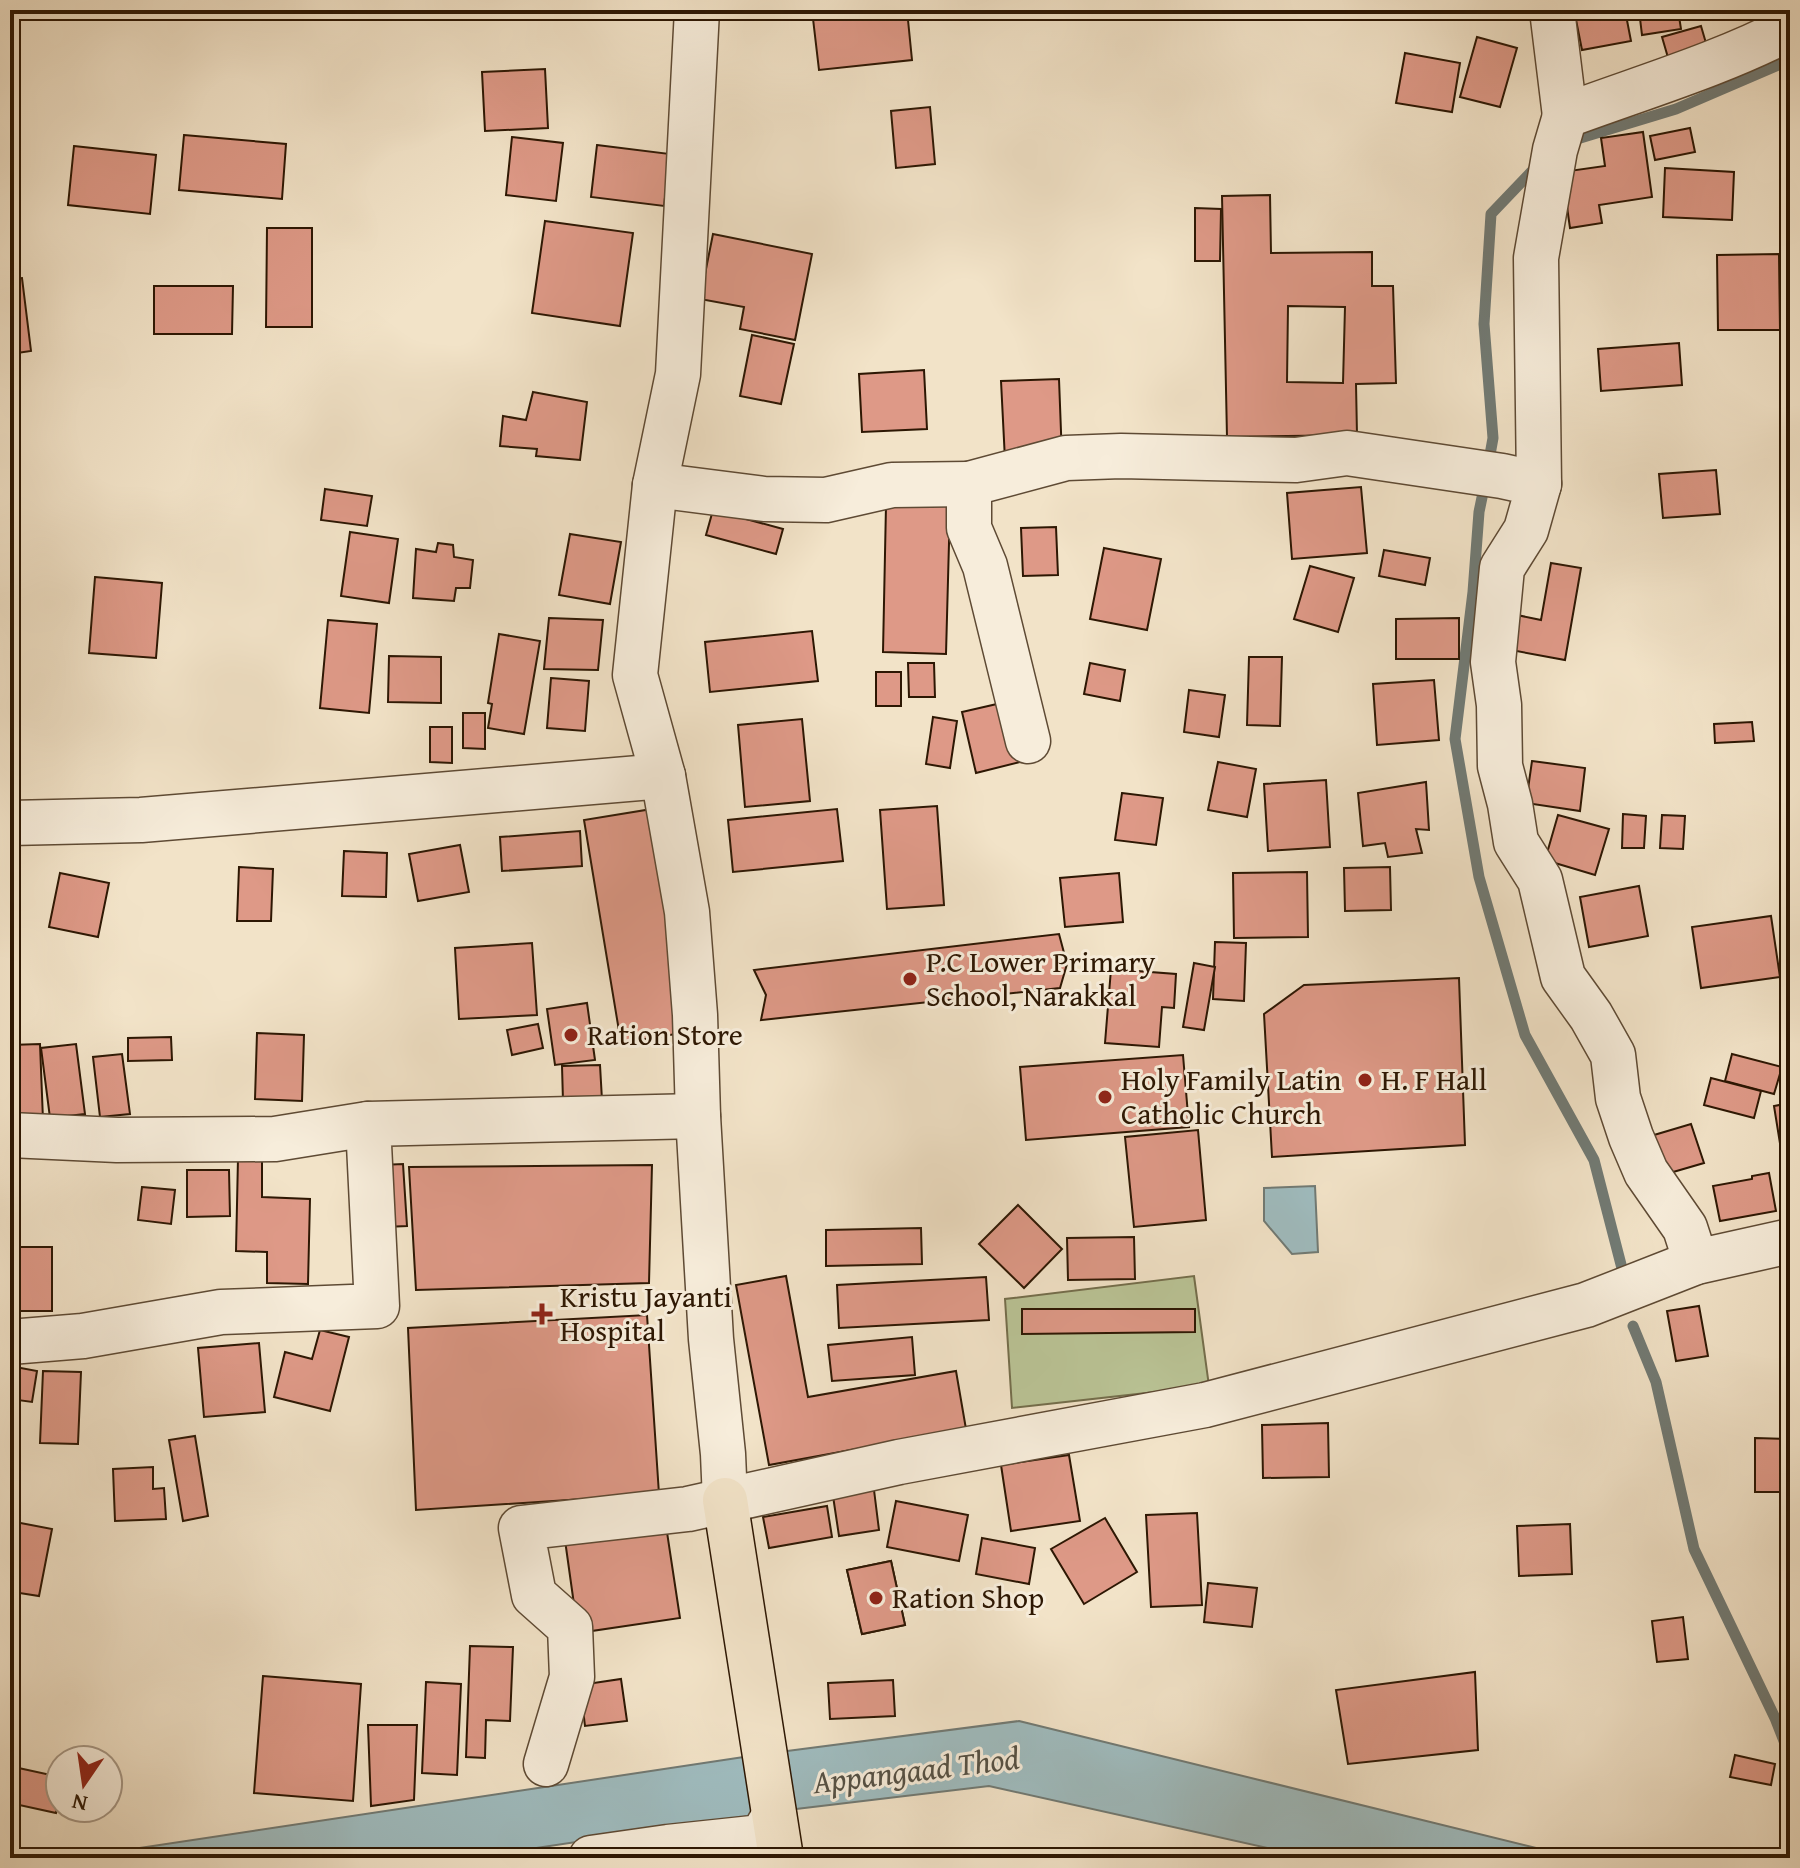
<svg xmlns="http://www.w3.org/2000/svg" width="1800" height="1868" font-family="'Gentium Book Plus',serif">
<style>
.green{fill:#bac496;stroke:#746e4c;stroke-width:2}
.water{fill:#9fbcbf;stroke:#717a74;stroke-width:2}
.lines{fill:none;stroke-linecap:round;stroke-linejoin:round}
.stream{stroke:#717a74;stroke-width:11}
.building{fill:#de9987;stroke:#2d1703;stroke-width:2;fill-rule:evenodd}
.minor-casing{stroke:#5e4a34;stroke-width:47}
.major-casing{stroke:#2d1703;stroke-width:47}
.minor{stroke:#f7eddb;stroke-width:44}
.major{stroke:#f2e3c8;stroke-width:44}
.poi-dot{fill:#8f2418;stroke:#f7eddb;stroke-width:3}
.labels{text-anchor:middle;stroke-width:6;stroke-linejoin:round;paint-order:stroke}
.poi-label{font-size:30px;fill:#2d1703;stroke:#f7eddb;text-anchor:start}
.water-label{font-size:32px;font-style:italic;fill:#555145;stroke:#f7eddb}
</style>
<rect width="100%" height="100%" fill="#f2e3c8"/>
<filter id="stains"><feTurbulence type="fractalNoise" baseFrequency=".0025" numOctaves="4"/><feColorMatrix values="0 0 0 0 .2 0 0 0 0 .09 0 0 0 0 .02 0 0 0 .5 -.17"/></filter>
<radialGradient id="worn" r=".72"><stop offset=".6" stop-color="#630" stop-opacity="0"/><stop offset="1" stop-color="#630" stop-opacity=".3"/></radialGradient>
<path class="green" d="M1194 1276 1209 1386 1012 1408 1005 1299Z"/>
<g class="water">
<path d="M1315 1186 1318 1252 1292 1254 1264 1221V1188Z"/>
<path d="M1019 1721 1577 1858H1312L989 1786 796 1809 469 1858H73L757 1755Z"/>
</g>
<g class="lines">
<g class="stream">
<path d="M1577 139 1676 109 1790 60"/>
<path d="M1488 466 1493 438 1484 324 1491 214 1534 169"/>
<path d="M1485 483 1479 512 1473 592 1455 739 1479 877 1525 1035 1594 1160 1625 1280"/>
<path d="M1633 1326 1656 1382 1694 1549 1775 1718 1790 1756"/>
</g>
</g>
<g class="building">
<path d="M812 10H907L912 60 819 70Z"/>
<path d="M1574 10H1625L1631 41 1582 50Z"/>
<path d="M1639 10H1678L1681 29 1642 35Z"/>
<path d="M1701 26 1708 50 1669 61 1662 37Z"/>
<path d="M1477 37 1517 48 1500 107 1460 97Z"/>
<path d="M1405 53 1460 63 1452 112 1396 103Z"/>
<path d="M545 69 548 128 485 131 482 72Z"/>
<path d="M930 107 935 164 896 168 891 111Z"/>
<path d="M1690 128 1695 152 1655 160 1650 136Z"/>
<path d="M1643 132 1652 197 1599 205 1602 223 1570 228 1562 172 1605 166 1601 138Z"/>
<path d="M184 135 286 144 282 199 179 190Z"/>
<path d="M512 137 563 143 556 201 506 195Z"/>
<path d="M597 145 670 154 664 206 591 197Z"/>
<path d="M74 146 156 155 150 214 68 205Z"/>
<path d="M1665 168 1734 172 1732 220 1663 217Z"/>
<path d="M1270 195 1271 253 1372 252V286H1393L1396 383 1356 384 1357 435 1227 437 1222 196ZM1288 306 1345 307 1343 383 1287 382Z"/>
<path d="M1195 208 1221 209 1220 261H1195Z"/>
<path d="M545 221 633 233 620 326 532 313Z"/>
<path d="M267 228H312V327H266Z"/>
<path d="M713 234 812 254 795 340 740 329 744 307 700 299Z"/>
<path d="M1779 254 1780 330H1718L1717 255Z"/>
<path d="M22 278 31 351 10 354V279Z"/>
<path d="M154 286H233L232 334H154Z"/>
<path d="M752 335 794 344 781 404 740 396Z"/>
<path d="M1679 343 1682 385 1601 391 1598 349Z"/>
<path d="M924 370 927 429 862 432 859 374Z"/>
<path d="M1059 379 1062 458 1005 460 1001 381Z"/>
<path d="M533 392 587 402 580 460 536 456 537 449 500 446 503 416 526 420Z"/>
<path d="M1716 470 1720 514 1663 518 1659 474Z"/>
<path d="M1361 487 1367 553 1292 559 1287 493Z"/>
<path d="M325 489 372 496 367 526 321 520Z"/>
<path d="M886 505 950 506 946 654 883 652Z"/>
<path d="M713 510 783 529 776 554 706 535Z"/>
<path d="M1056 527 1058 575 1023 576 1021 528Z"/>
<path d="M350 532 398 539 389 603 341 596Z"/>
<path d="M570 534 621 542 610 604 559 595Z"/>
<path d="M438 543 453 545 454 557 473 560 470 588H456L454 601 413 598 416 549 436 552Z"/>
<path d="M1104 548 1161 559 1147 630 1090 619Z"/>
<path d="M1384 550 1430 558 1425 585 1379 576Z"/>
<path d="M1551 563 1581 568 1565 660 1511 650 1517 615 1541 620Z"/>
<path d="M1310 566 1354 578 1338 632 1294 619Z"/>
<path d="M95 577 162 583 156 658 89 653Z"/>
<path d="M549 618 603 620 598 670 544 669Z"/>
<path d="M1459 618V659H1396V619Z"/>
<path d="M328 620 377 624 369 713 320 708Z"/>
<path d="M812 631 818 681 710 692 705 642Z"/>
<path d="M499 634 540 641 524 734 488 728 492 704 488 703Z"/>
<path d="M389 656 441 657V703L388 702Z"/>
<path d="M1249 657H1282L1280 726 1247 725Z"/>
<path d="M908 663H934L935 697H909Z"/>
<path d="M1090 663 1125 670 1120 701 1084 694Z"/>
<rect x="876" y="672" width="25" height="34"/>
<path d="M551 678 589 681 585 731 547 728Z"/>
<path d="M1434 680 1439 740 1377 745 1373 684Z"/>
<path d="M1189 690 1225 695 1219 737 1184 732Z"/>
<path d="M1010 701 1024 761 976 773 962 712Z"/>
<path d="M463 713H485V749L463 748Z"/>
<path d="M933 717 957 721 950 768 926 764Z"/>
<path d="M802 719 810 801 745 807 738 725Z"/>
<path d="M1752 722 1754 741 1715 743 1714 724Z"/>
<path d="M430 727H452V763L430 762Z"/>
<path d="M1532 761 1585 768 1580 811 1526 803Z"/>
<path d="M1218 762 1256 769 1247 817 1208 810Z"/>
<path d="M1326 780 1330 847 1268 851 1264 784Z"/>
<path d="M1426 782 1429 830 1416 829 1422 853 1388 857 1385 843 1363 846 1358 793Z"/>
<path d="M1122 793 1163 798 1156 845 1115 840Z"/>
<path d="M937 806 944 905 887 909 880 810Z"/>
<path d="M652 809 688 1032 621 1043 584 820Z"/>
<path d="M837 809 843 861 733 872 728 820Z"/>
<path d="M1623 814 1646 816 1644 848H1622Z"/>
<path d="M1558 815 1609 829 1595 875 1545 860Z"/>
<path d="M1662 815 1685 816 1683 849 1660 848Z"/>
<path d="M580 831 582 866 502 871 500 837Z"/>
<path d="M460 845 469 892 418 901 409 854Z"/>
<path d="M344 851 387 853 386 897 342 896Z"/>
<path d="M239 867 273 869 271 921H237Z"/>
<path d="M1390 867 1391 910 1345 911 1344 868Z"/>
<path d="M1307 872 1308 937 1234 938 1233 873Z"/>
<path d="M60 873 109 883 98 937 49 927Z"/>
<path d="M1119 873 1123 922 1065 927 1060 878Z"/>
<path d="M1639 886 1648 936 1589 947 1580 897Z"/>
<path d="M1771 916 1780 977 1701 988 1692 927Z"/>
<path d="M1059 934 1067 964 1060 988 761 1020 766 995 754 970Z"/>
<path d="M1215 942 1246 943 1244 1001 1213 999Z"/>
<path d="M532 943 537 1015 459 1019 455 948Z"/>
<path d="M1194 963 1215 967 1204 1030 1183 1027Z"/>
<path d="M1111 969 1176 974 1174 1008 1162 1007 1159 1047 1105 1043Z"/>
<path d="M1459 978 1465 1145 1272 1157 1264 1014 1304 985Z"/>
<path d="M587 1003 595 1060 555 1065 547 1009Z"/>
<path d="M538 1024 543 1048 512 1055 507 1030Z"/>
<path d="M257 1033 304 1035 302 1101 255 1099Z"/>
<path d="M171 1037 172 1060 128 1061V1038Z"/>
<path d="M40 1044 43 1120 10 1121V1045Z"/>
<path d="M76 1044 85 1114 50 1118 41 1048Z"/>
<path d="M122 1054 130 1114 100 1117 93 1057Z"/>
<path d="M1732 1054 1782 1067 1774 1094 1725 1081Z"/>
<path d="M1183 1055 1189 1127 1026 1140 1020 1067Z"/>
<path d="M600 1065 602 1100 563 1101 562 1066Z"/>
<path d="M1711 1078 1761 1091 1754 1118 1704 1105Z"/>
<path d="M1790 1103V1206L1774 1106Z"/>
<path d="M1691 1124 1704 1163 1656 1177 1644 1138Z"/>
<path d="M1198 1130 1206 1220 1134 1227 1125 1137Z"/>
<path d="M238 1158 262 1159V1197L310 1199 308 1284 267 1283V1252L236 1251Z"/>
<path d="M403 1164 407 1226 385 1227 381 1165Z"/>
<path d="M652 1165 649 1283 416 1290 409 1167Z"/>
<path d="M187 1170H229L230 1216 187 1217Z"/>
<path d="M1769 1173 1776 1211 1720 1221 1713 1186 1752 1179V1176Z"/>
<path d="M142 1187 175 1190 171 1224 138 1220Z"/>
<path d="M1018 1205 1062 1249 1024 1288 979 1244Z"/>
<path d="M921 1228 922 1264 826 1266V1230Z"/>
<path d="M1134 1237 1135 1279 1068 1280 1067 1238Z"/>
<rect x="10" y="1247" width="42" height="64"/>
<path d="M786 1276 808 1397 956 1371 966 1429 769 1465 736 1285Z"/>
<path d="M986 1277 989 1320 839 1328 837 1285Z"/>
<path d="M1699 1306 1708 1356 1676 1361 1667 1311Z"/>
<path d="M1022 1309H1195V1332L1022 1334Z"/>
<path d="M647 1315 659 1494 416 1510 408 1328Z"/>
<path d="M320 1330 349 1337 330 1411 274 1397 285 1352 312 1359Z"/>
<path d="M912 1337 915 1375 832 1381 828 1345Z"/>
<path d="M259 1343 265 1412 204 1417 198 1348Z"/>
<path d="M10 1366 37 1371 32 1402 10 1399Z"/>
<path d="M43 1371 81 1372 78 1444 40 1443Z"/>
<path d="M1328 1423 1329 1477 1263 1478 1262 1425Z"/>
<path d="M195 1436 208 1516 183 1521 169 1440Z"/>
<path d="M1755 1438 1790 1439V1492H1755Z"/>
<path d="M1069 1455 1080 1521 1011 1531 1001 1465Z"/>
<path d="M153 1467V1489L164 1488 166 1519 115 1521 113 1469Z"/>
<path d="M874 1490 879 1530 839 1536 833 1496Z"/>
<path d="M896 1501 968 1515 959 1561 887 1547Z"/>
<path d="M827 1506 832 1537 769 1548 763 1517Z"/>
<path d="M1197 1513 1202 1605 1151 1607 1146 1515Z"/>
<path d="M1105 1518 1137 1572 1084 1604 1051 1549Z"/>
<path d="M665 1519 680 1618 578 1633 564 1533Z"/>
<path d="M10 1521 52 1529 39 1596 13 1592 17 1572 10 1571Z"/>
<path d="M1570 1524 1572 1574 1519 1576 1517 1526Z"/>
<path d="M982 1538 1035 1548 1029 1584 976 1574Z"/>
<path d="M891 1561 905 1625 862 1634 847 1570Z"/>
<path d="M891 1561 905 1625 862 1634 847 1570Z"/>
<path d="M1208 1583 1257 1588 1252 1627 1204 1622Z"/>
<path d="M1683 1617 1688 1659 1657 1662 1652 1621Z"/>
<path d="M470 1646 513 1647 510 1721 486 1720 485 1758 466 1757Z"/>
<path d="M1475 1672 1478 1750 1348 1764 1336 1690Z"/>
<path d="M263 1676 361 1684 353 1801 254 1793Z"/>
<path d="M621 1679 627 1721 585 1726 580 1685Z"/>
<path d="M893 1680 895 1716 830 1719 828 1683Z"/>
<path d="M426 1682 461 1684 457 1775 422 1773Z"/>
<path d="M368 1725H417L414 1800 371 1806Z"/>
<path d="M1735 1755 1775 1764 1771 1785 1730 1777Z"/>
<path d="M14 1767 60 1777V1796L56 1813 10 1803V1786Z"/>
<path d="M939 1849 940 1858H850Z"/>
</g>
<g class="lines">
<g class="minor-casing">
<g id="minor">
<path d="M697 10 678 374 655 485 635 675 663 776 687 912 695 1015 698 1116 711 1339 723 1454 725 1500"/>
<path d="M1552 10 1565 116"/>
<path d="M1539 484 1536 258 1555 150 1565 116C1640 88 1719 65 1790 28"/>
<path d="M655 485 764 499 826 500 892 485 969 484"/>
<path d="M1028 741 985 566 969 528V484L1066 458 1121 456 1296 460 1347 453 1502 476 1539 484 1526 530 1502 568 1493 662 1499 705 1500 766 1510 804 1516 842 1540 880 1563 977 1591 1016 1613 1055 1618 1098 1631 1137 1646 1172 1685 1228 1696 1262"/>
<path d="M10 823 141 820 663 776"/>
<path d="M10 1135 117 1140 275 1139 368 1124"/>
<path d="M10 1342 83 1336 221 1312 377 1306 368 1124 698 1116"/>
<path d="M546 1764 572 1677 570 1627 534 1595 521 1528 688 1509 899 1462 1205 1405 1586 1305 1696 1262 1790 1241"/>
<path d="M591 1858 668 1847 762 1837 774 1816"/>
</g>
</g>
<g class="major-casing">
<path id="major" d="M725 1500 781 1858"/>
</g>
<use href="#minor" class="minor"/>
<use href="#major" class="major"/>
</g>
<g class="poi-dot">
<circle cx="910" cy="979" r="8"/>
<circle cx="571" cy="1035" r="8"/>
<circle cx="1365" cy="1080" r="8"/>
<circle cx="1105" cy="1097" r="8"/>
<path d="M538 1302h8v8h8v8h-8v8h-8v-8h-8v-8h8z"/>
<circle cx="876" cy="1598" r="8"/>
</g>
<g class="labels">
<g class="poi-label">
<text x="926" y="972">P.C Lower Primary<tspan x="926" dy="34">School, Narakkal</tspan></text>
<text x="587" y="1045">Ration Store</text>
<text x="1121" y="1090">Holy Family Latin<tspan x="1121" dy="34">Catholic Church</tspan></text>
<text x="1381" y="1090">H. F Hall</text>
<text x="560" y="1307">Kristu Jayanti<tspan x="560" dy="34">Hospital</tspan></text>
<text x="892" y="1608">Ration Shop</text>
</g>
<g class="water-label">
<text transform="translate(916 1770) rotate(-7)" y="11">Appangaad Thod</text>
</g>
</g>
<rect width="1800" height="1868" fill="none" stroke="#f2e3c8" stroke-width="40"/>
<rect x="12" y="12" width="1776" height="1844" fill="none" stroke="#2d1703" stroke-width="4"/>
<rect x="20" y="20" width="1760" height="1828" fill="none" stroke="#2d1703" stroke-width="2"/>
<g transform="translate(84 1784) rotate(193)"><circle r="38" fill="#f7eddb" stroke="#a69785" stroke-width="2"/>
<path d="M0-6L14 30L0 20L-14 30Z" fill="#8f2418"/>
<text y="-12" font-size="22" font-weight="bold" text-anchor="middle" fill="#2d1703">N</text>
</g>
<rect width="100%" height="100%" filter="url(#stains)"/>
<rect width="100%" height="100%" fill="url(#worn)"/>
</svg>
